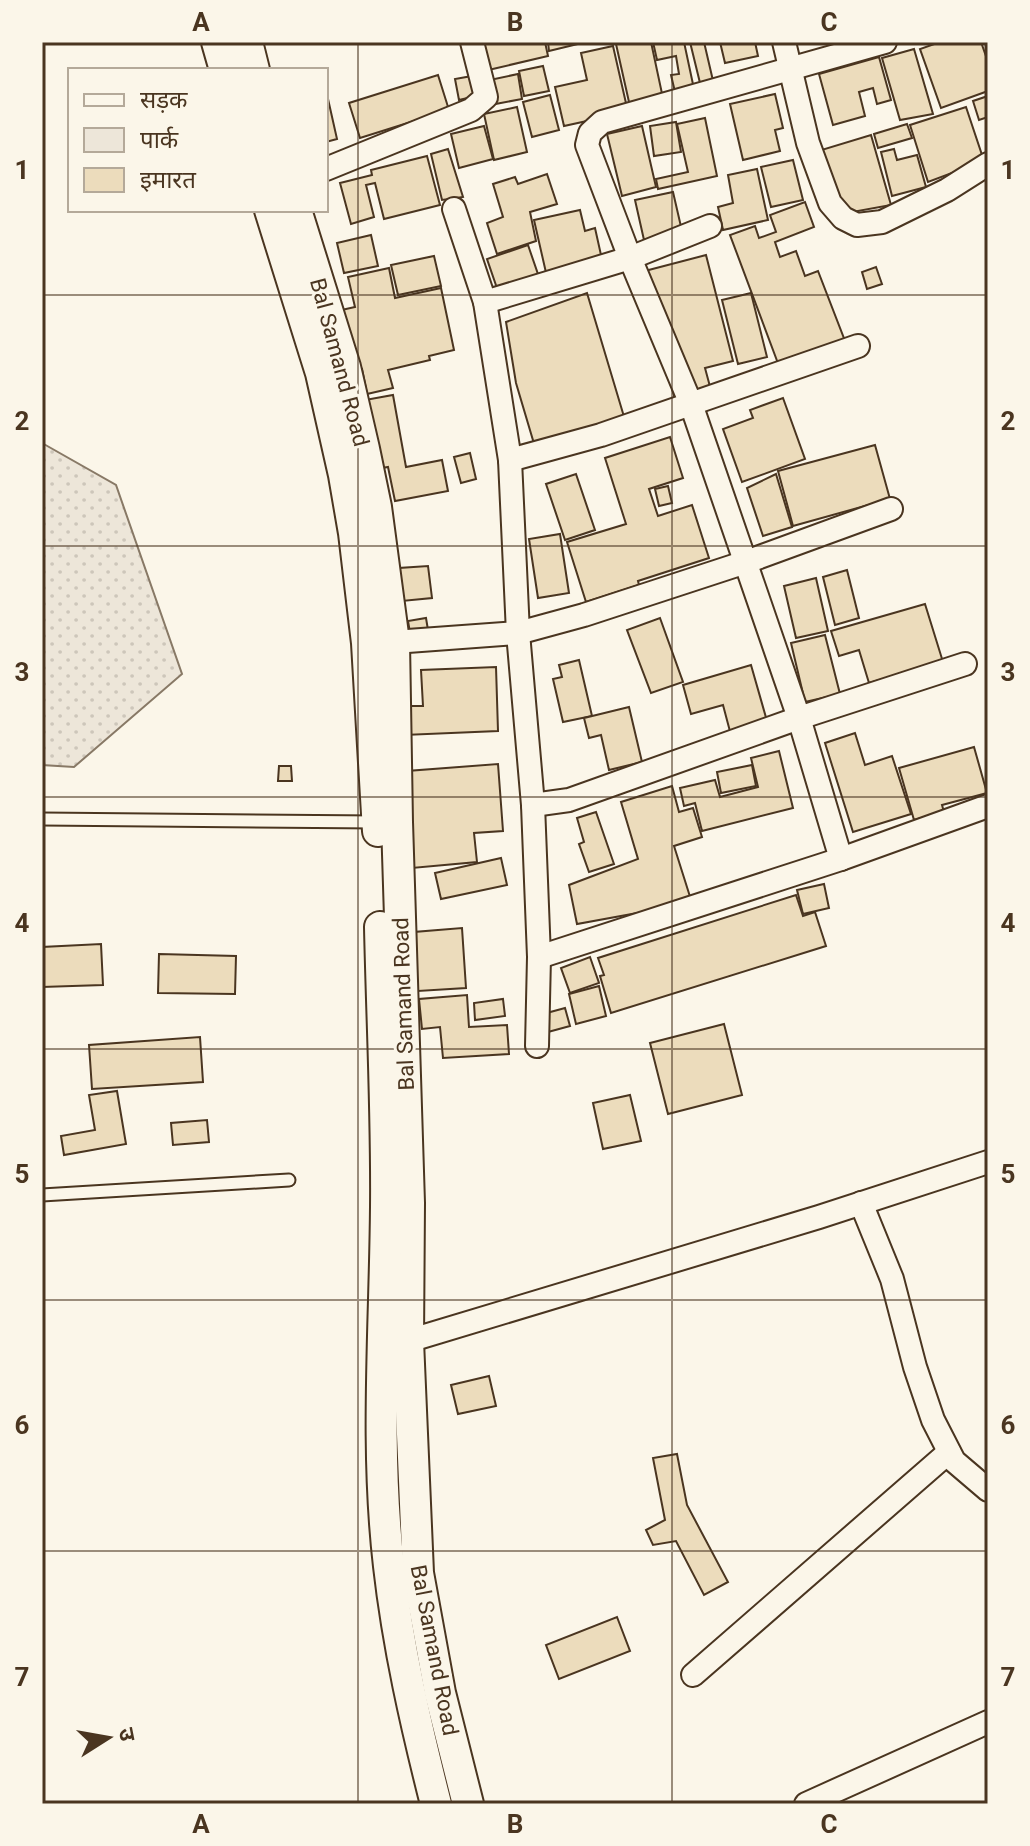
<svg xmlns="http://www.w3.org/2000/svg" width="1030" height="1846" font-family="Roboto,'Noto Sans Devanagari',sans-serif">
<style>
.green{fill:url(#green-dots);stroke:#887966;stroke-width:2}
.building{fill:#ecdcbc;stroke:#4a3520;stroke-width:2}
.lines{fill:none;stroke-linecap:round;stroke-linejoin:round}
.lane-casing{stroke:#4a3520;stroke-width:15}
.street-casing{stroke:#4a3520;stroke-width:26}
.secondary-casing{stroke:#4a3520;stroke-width:34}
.lane{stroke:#fbf6e9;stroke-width:11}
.street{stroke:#fbf6e9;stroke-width:22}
.secondary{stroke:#fbf6e9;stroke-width:30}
.grid{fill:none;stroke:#4a3520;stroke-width:2;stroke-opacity:0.55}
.labels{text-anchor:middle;stroke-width:6;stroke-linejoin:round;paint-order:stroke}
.street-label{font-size:22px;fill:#4a3520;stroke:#fbf6e9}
.neatline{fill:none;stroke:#4a3520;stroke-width:3}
.grid-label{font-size:26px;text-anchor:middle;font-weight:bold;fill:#4a3520}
</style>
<defs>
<pattern id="green-dots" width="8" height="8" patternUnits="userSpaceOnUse" patternTransform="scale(2)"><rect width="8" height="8" fill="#ede6d9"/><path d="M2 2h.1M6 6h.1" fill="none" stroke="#cdc6ba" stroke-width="1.8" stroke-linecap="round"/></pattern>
</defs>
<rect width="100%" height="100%" fill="#fbf6e9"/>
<path class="green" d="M42 443 116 485 182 674 74 767 42 765Z"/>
<g class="building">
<path d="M477 42H545L548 56 484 71Z"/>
<path d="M548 42H586L549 51Z"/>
<path d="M626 42H651L664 103 631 111 616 44Z"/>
<path d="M653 42H684L694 89 675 92 671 75 679 74 676 56 657 60Z"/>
<path d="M690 42H704L714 85 701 87Z"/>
<path d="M720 42H755L758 56 725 63Z"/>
<path d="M940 42H981L988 62V91L941 108 920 49Z"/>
<path d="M613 46 628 112 564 126 555 87 587 80 581 53Z"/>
<path d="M914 49 933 114 900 120 882 58Z"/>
<path d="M879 57 891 100 877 104 873 88 859 92 865 116 833 125 819 74Z"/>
<path d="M543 66 549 91 524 96 519 71Z"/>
<path d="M518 74 522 99 490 105 485 81Z"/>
<path d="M438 75 449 110 360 138 349 103Z"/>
<path d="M472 76 476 96 459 100 455 79Z"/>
<path d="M326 90 337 139 326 142Z"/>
<path d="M775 94 783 128 775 130 780 151 743 160 730 104Z"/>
<path d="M550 95 559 130 532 137 523 102Z"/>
<path d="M988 96V117L979 120 973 101Z"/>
<path d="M517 107 527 152 494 160 484 114Z"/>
<path d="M966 107 984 161 928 182 910 125Z"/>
<path d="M705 118 717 176 658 189 656 179 688 172 677 124Z"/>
<path d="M676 122 681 152 654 156 650 126Z"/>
<path d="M907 124 912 138 878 148 874 134Z"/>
<path d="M484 126 493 159 459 168 451 134Z"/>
<path d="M642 126 656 187 622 196 607 134Z"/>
<path d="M871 135 891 205 847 213 818 151Z"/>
<path d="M448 149 463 197 442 200 431 154Z"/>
<path d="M894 149 897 160 917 155 926 187 892 196 881 152Z"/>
<path d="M427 156 440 205 384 219 375 183 366 185 374 217 351 224 340 183 372 175 371 170Z"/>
<path d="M793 160 803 200 771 207 761 167Z"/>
<path d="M757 169 768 220 723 230 718 207 733 203 728 175Z"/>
<path d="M547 174 557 204 530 212 536 241 497 254 487 223 503 217 493 184 515 177 518 184Z"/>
<path d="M673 192 682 231 644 240 635 200Z"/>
<path d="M805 202 814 227 775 242 780 257 796 251 805 276 818 271 845 341 779 366 730 235 755 226 759 238 776 232 770 215Z"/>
<path d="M580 210 585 231 595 228 603 264 547 277 534 220Z"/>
<path d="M371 235 378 266 344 273 337 243Z"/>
<path d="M528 245 540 280 499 294 487 259Z"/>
<path d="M706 255 733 361 705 368 712 394 676 403 641 272Z"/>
<path d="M434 256 441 286 398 295 391 265Z"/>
<path d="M876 267 882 284 867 289 862 272Z"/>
<path d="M389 268 395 298 441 288 454 350 429 356 430 360 388 370 393 388 367 394 362 369 350 371 337 311 355 307 348 277Z"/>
<path d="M587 293 625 420 535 447 516 383 506 322Z"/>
<path d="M751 293 767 357 738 364 722 300Z"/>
<path d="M393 395 406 467 442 460 448 491 395 501 388 467 377 469 365 400Z"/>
<path d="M783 398 805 459 742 482 723 429 753 418 750 410Z"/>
<path d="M670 437 683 478 649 489 658 516 692 505 709 558 638 581 639 585 586 602 567 542 626 524 605 458Z"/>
<path d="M875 445 890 499 793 526 778 471Z"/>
<path d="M470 453 476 479 461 483 454 457Z"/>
<path d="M576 474 595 530 565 540 546 484Z"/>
<path d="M776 474 792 527 763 536 747 488Z"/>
<path d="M668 486 672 503 659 506 655 489Z"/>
<path d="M560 534 569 593 538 598 529 539Z"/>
<path d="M428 566 432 598 402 601 399 568Z"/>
<path d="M847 570 859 618 835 625 823 577Z"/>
<path d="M816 578 828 631 796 638 784 586Z"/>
<path d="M925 604 943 662 869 683 859 650 839 656 831 631Z"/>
<path d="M426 618 428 630 410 633 408 621Z"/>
<path d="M660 618 683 682 651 693 627 630Z"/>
<path d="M825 635 840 694 805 702 791 643Z"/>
<path d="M579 660 592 716 563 722 553 679 562 677 559 665Z"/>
<path d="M751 665 769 728 732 739 723 705 691 714 683 685Z"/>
<path d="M496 667 498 731 404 735 403 706H423L421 670Z"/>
<path d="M629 707 642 762 609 770 601 735 589 738 584 718Z"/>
<path d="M855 733 865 765 892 756 911 814 853 832 825 743Z"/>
<path d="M974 747 987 793 942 805 944 812 914 820 899 768Z"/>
<path d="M779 751 793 808 702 831 695 803 684 806 680 788 715 780 720 797 758 787 751 758Z"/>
<path d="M498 764 503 831 474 833 477 862 412 868 407 771Z"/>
<path d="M752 765 756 786 721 793 717 772Z"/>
<path d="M279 766H291L292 781H278Z"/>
<path d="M672 786 679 812 693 808 702 837 674 846 692 903 577 924 569 885 638 859 621 802Z"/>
<path d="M596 812 614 864 589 872 579 844 584 842 577 818Z"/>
<path d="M501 858 507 885 441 899 435 873Z"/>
<path d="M824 884 829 908 803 914 797 890Z"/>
<path d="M796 895 803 916 815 912 826 946 611 1013 600 976 604 975 598 958Z"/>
<path d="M462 928 466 988 418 991 414 932Z"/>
<path d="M101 944 103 985 42 987V947Z"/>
<path d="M159 954 236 956 235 994 158 993Z"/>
<path d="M590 957 599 983 570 993 561 968Z"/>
<path d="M599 986 606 1016 576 1024 569 994Z"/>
<path d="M467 995 469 1027 507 1025 509 1054 443 1058 440 1027 422 1029 419 999Z"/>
<path d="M503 999 505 1016 475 1020 474 1003Z"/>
<path d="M565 1008 570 1026 548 1032 543 1014Z"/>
<path d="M724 1024 742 1095 668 1114 650 1043Z"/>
<path d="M200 1037 203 1082 92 1089 89 1045Z"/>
<path d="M117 1091 126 1144 64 1155 61 1136 95 1130 89 1095Z"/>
<path d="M630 1095 641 1141 603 1149 593 1103Z"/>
<path d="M207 1120 209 1142 173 1145 171 1123Z"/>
<path d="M489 1376 496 1406 458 1414 451 1385Z"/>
<path d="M677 1454 687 1505 728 1582 704 1595 676 1541 653 1545 646 1530 665 1520 653 1458Z"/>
<path d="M617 1617 630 1651 559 1679 546 1645Z"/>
</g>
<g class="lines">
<g class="lane-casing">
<g id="lane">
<path d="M42 819 377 822"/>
<path d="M42 1195 289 1180"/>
</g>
</g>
<g class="street-casing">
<g id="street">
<path d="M784 42 808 143 830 203 843 218 857 225 882 222 947 190 988 164"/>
<path d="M326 169 471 110 486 97 472 42"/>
<path d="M454 209 485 302 630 258 710 226"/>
<path d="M485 302 510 460 518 633 533 805 539 957 537 1046"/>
<path d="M510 460 601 435 858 346"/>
<path d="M394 642 518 633 584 615 746 562 891 509"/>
<path d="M533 805 569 800 799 718 965 664"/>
<path d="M841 859 799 718 691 404 630 258 587 145 590 133 602 122 885 42"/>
<path d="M539 957 841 859 988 806"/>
<path d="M861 1203 892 1279 915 1367 933 1420 954 1461 988 1490"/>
<path d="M408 1341 819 1217 988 1162"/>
<path d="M693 1675 949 1452"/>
<path d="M806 1804 988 1722"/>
</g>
</g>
<g class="secondary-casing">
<g id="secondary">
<path d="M217 42 225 70"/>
<path d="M247 42 254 70"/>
<path d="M270 210 321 373 344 475 354 533 367 643 378 831"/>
<path d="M296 210 345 367 364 449 376 507 394 642 397 822 409 1203 408 1341 418 1573 440 1693 468 1804"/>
<path d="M380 927C382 1020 387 1114 386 1207 385 1327 375 1446 389 1566 398 1646 416 1725 436 1804"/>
</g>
</g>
<use href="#lane" class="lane"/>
<use href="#street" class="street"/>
<use href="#secondary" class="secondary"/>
</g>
<path class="grid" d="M358 42V1804M672 42V1804M42 295H988M42 546H988M42 797H988M42 1049H988M42 1300H988M42 1551H988"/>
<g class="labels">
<g class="street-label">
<text transform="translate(340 362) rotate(75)" y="8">Bal Samand Road</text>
<text transform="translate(403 1004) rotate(-92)" y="8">Bal Samand Road</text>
<text transform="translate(435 1650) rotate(79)" y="8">Bal Samand Road</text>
</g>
</g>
<rect width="1030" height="1846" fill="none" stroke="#fbf6e9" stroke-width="88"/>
<rect x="68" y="68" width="260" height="144" fill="#fbf6e9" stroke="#b4a999" stroke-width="2"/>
<rect x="84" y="94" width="40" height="12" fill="#fbf6e9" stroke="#b4a999" stroke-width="2"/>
<text x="140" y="108" font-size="24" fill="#4a3520">सड़क</text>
<rect x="84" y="128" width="40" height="24" fill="#ede6d9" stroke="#b4a999" stroke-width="2"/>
<text x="140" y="148" font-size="24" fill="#4a3520">पार्क</text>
<rect x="84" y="168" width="40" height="24" fill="#ecdcbc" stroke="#b4a999" stroke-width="2"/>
<text x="140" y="188" font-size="24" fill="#4a3520">इमारत</text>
<g transform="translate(108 1738) rotate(79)" stroke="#fbf6e9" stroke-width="6" paint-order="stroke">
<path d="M0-6L14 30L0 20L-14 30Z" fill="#4a3520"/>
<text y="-12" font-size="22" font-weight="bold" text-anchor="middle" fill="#4a3520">उ</text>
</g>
<rect x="44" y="44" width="942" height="1758" class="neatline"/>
<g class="grid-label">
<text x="201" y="31">A</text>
<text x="515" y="31">B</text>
<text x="829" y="31">C</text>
<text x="22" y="179">1</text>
<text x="1008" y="179">1</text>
<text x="22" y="430">2</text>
<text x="1008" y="430">2</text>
<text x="22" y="681">3</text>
<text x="1008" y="681">3</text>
<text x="22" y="932">4</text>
<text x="1008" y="932">4</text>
<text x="22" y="1183">5</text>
<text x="1008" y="1183">5</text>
<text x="22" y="1434">6</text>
<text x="1008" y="1434">6</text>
<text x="22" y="1686">7</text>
<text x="1008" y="1686">7</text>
<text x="201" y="1833">A</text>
<text x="515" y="1833">B</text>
<text x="829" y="1833">C</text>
</g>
</svg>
